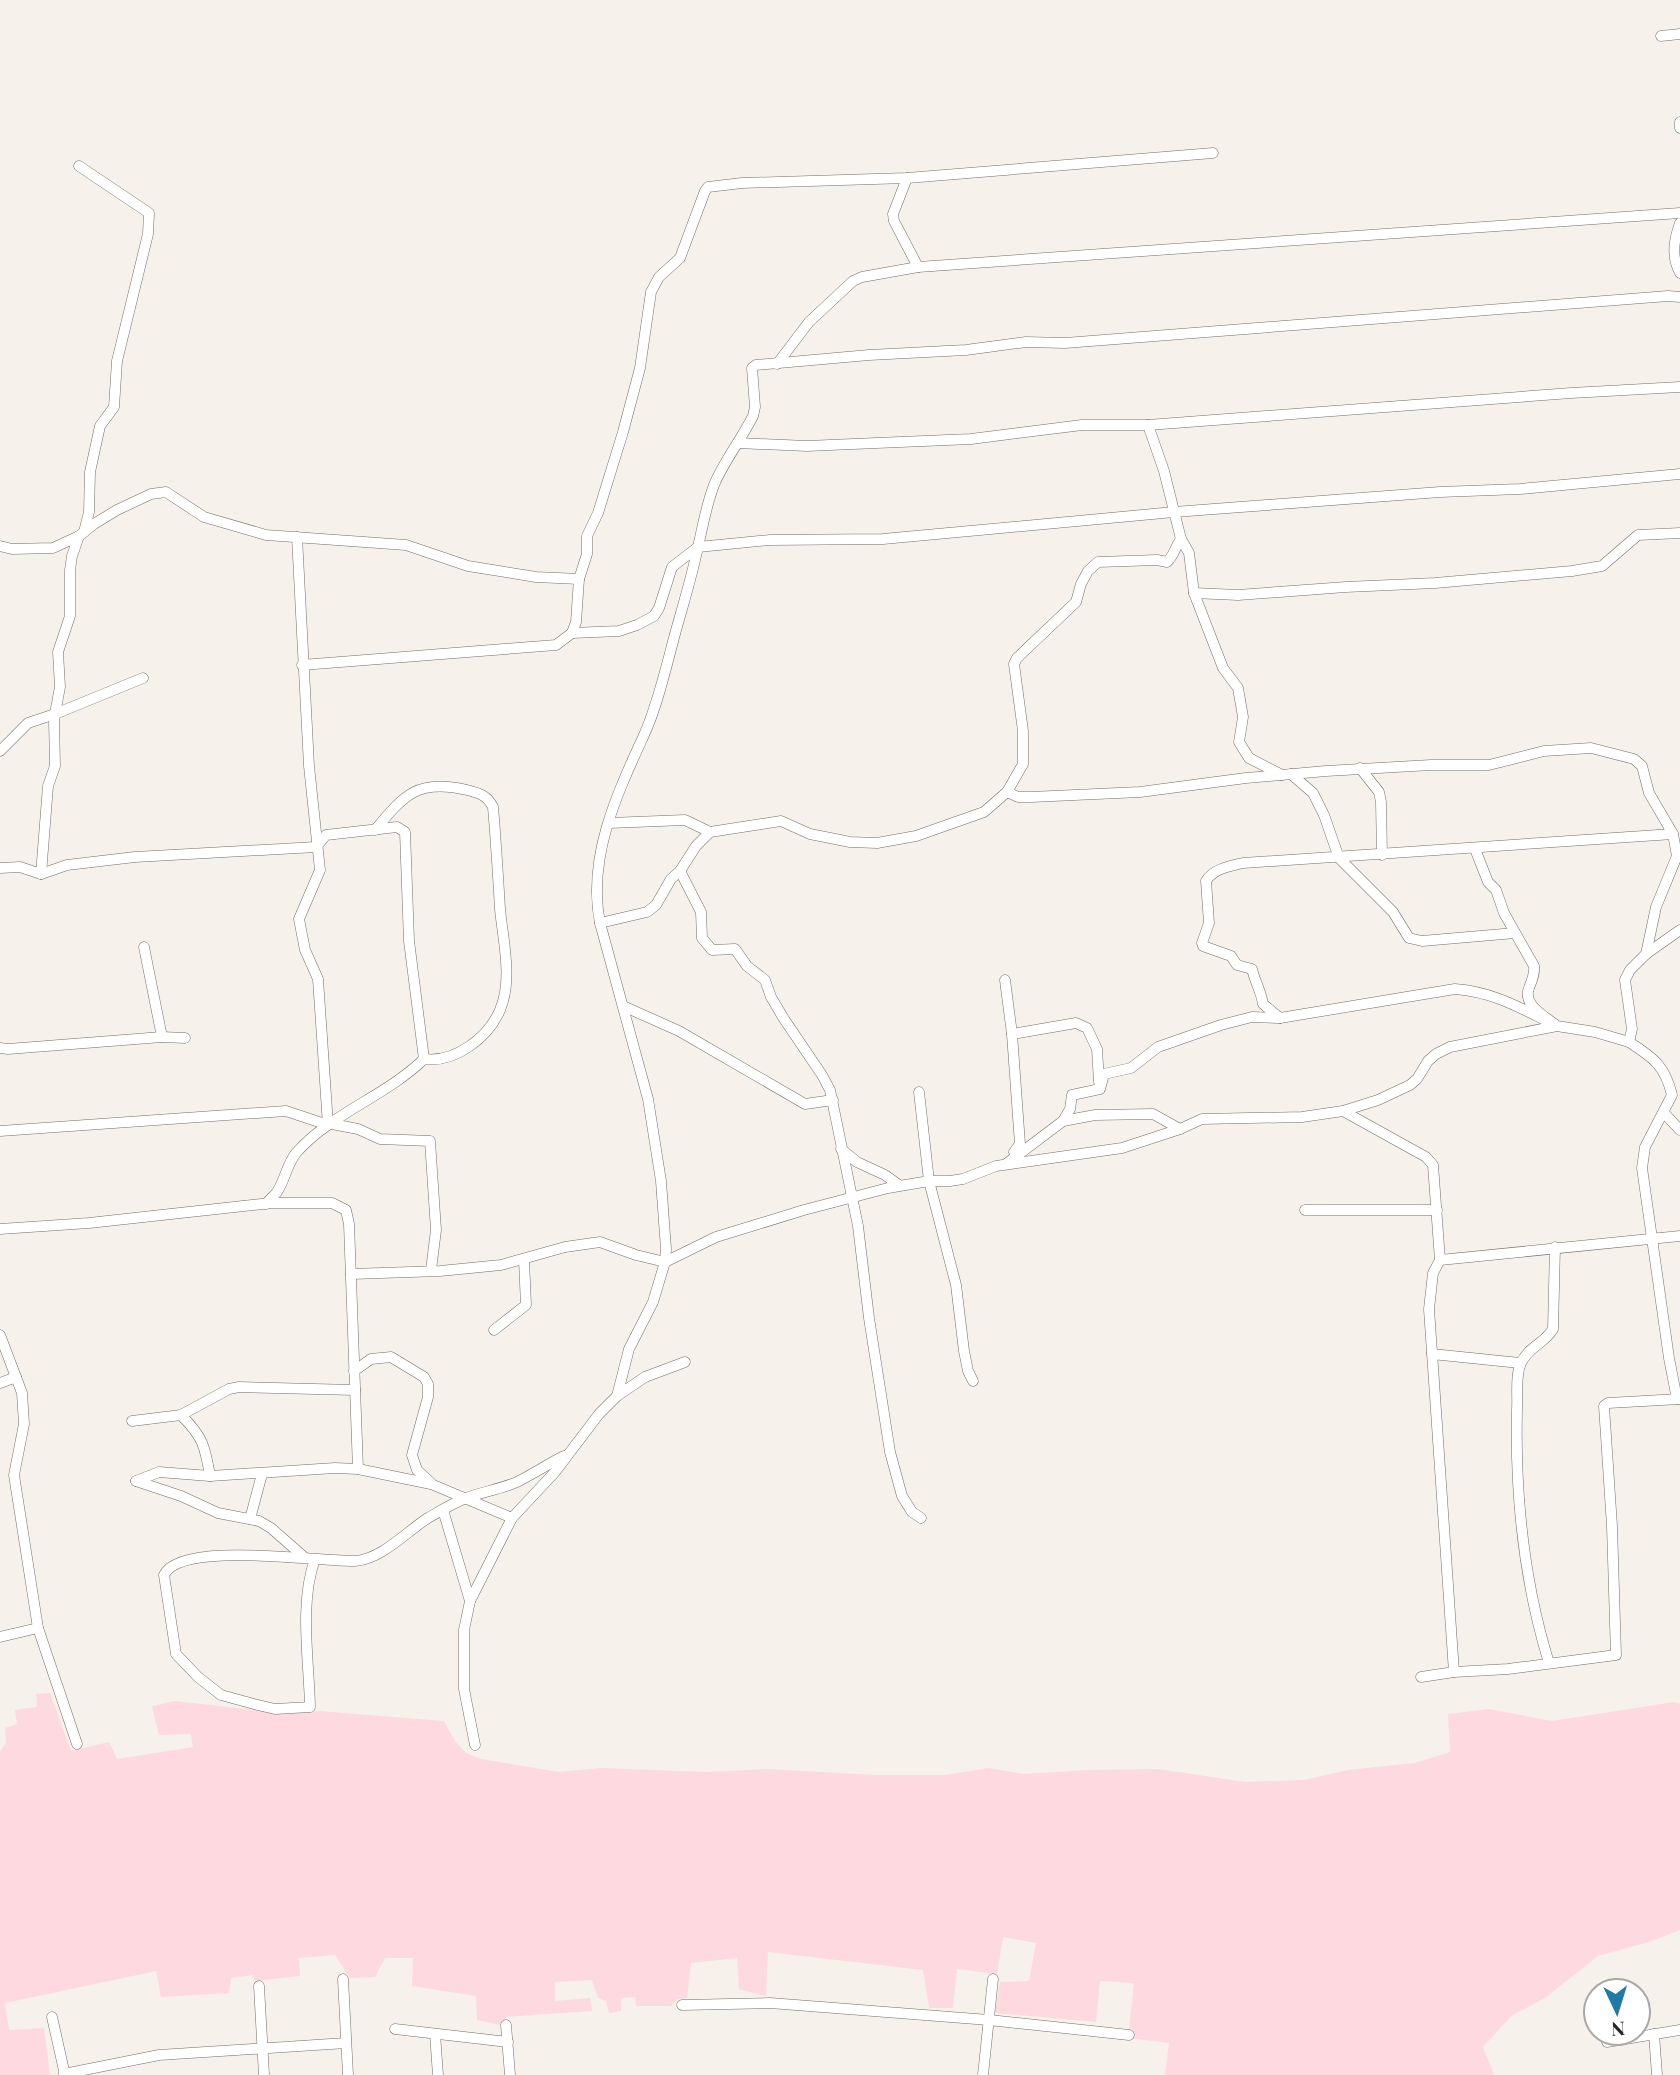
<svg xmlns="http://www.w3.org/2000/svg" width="1680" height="2075" font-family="'Playfair Display',serif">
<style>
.green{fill:#fed9df}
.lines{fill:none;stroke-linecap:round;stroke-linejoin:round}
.minor-casing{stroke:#736e68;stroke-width:11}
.minor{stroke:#fff;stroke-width:10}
</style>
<rect width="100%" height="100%" fill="#f6f1ea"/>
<path class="green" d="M50 1693 71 1751 109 1742 117 1759 193 1747 191 1734 159 1735 152 1706 175 1701 281 1713 319 1711 444 1721 455 1741 466 1753 481 1759 559 1772 601 1768 706 1772 767 1769 875 1775H945L989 1768 1023 1774 1088 1770 1158 1769 1245 1782 1304 1780 1348 1770 1415 1763 1450 1752 1448 1714 1489 1709 1552 1721 1674 1702 1680 1704V1930L1649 1942 1598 1956 1545 1998 1511 2016 1483 2047 1494 2075H1165L1169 2043 1128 2038 1134 1983 1100 1981 1096 2022 995 2013 1000 1982 1029 1981 1036 1943 1003 1937 997 1974 957 1969 953 2008H929L923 1970 768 1952 766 1996 739 1989 737 1958 691 1963 687 1998 677 1999 671 2006H636L635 1997 621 1998V2011L609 2013 606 2001 598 1998 592 1980 555 1982V2001L590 1998 592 2011 506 2017 500 2025 477 2020 476 1996 412 1986 413 1958H385L375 1977 350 1978 335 1955 299 1958 300 1976 255 1981 253 1975 231 1978 229 1993 161 1997 156 1971 5 2003 9 2030 44 2028 50 2075H0V1751L6 1743 5 1728 17 1724 15 1710 37 1707 36 1694Z"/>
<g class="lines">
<g class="minor-casing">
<g id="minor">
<path d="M1661 36 1680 34"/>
<path d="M1680 122V128"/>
<path d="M79 166 149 213 148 234 117 361 114 407 100 426 90 472 89 512 84 532"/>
<path d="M907 178 893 214 894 221 918 267"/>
<path d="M1680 223C1674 240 1671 256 1680 273"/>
<path d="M777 364 809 322 853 281 862 277 918 267 1680 213"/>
<path d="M1148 425 1164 471 1181 539 1189 553 1194 593 1238 595 1346 587 1435 583 1572 571 1602 566 1638 535 1680 533"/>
<path d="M738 443 807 446 853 444 971 439 1082 425H1148L1571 393 1680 387"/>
<path d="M0 546 12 549 53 548 79 536"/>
<path d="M1194 593 1223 668 1238 688 1243 717 1239 742 1249 758 1282 775"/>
<path d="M572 633 619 631 637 625 654 616 659 608 672 567 698 547 770 540 883 539 1174 512 1440 492 1520 489 1680 474"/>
<path d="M302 665 556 645 572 633 576 622 579 579 587 554V536L598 513 623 432 640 368 651 292 659 277 680 258 705 191 708 187 742 183 907 178 1213 153"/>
<path d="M0 751 28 723 55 714 143 678"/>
<path d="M1360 768 1379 792 1381 802 1382 855"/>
<path d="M1291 774 1313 793 1324 815 1339 858 1393 912 1409 938 1422 941 1515 933"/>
<path d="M1007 792 1018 797H1031L1140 792 1246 778 1326 771 1431 765H1489L1544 751 1591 748 1634 759 1642 766 1649 793 1673 834 1677 856 1656 907 1646 954 1630 970 1625 980 1632 1029 1629 1042C1654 1058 1665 1066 1672 1095L1645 1147 1642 1168 1669 1358 1677 1399"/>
<path d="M609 823 685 820 710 832"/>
<path d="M0 868 20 867 41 874 67 865 135 857 316 847 326 835 397 827 405 832 409 941 424 1059"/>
<path d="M680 871 701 912 702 938 712 950 735 949 747 966 765 980 771 997 784 1019 822 1075 830 1090 858 1226 869 1318 890 1452 902 1496 912 1512 921 1518"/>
<path d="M41 874 48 786 55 766 54 719 60 687 58 652 70 616V570L72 556 79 536 94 524 117 510 151 494 166 492 204 517 266 535 406 545 468 566 536 577 579 579"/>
<path d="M600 923 647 912 656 905 671 879 680 871 696 846 710 832 781 821 810 834 850 842 877 843 916 836 984 812 1007 792 1023 764V731L1014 664 1017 658 1076 602 1081 584 1088 571 1098 562 1157 560 1167 562C1174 556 1175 547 1181 539"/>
<path d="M144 947 162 1037"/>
<path d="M1646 954 1680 930"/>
<path d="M1005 980 1012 1034 1020 1144 1014 1152"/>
<path d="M623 1006 679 1031 805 1104 833 1100"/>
<path d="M1280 1018 1263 1004C1261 991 1255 982 1252 969L1237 965 1231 956 1203 946 1202 943 1209 923 1206 881C1213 869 1230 866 1243 863L1673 834"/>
<path d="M1012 1034 1076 1023 1087 1028 1097 1049 1099 1082"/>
<path d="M0 1048 8 1049 162 1037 185 1038"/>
<path d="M919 1092 929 1181 956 1285 964 1351 968 1371 973 1381"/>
<path d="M1343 1111 1426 1157 1433 1165 1440 1260 1433 1273 1429 1309 1454 1672"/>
<path d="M1664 1113 1680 1130"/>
<path d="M1063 1121 1095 1115 1153 1114 1180 1129"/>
<path d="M332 1124 358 1129 380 1139 430 1141 436 1230 431 1270"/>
<path d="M0 1131 286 1111 328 1125 318 979 305 950 299 919 320 870 309 766 297 537"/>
<path d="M841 1149 857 1162 885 1175 899 1185"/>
<path d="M1006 1164 1063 1121 1070 1109 1072 1095 1100 1089 1104 1074 1131 1068 1158 1047 1221 1025 1252 1017 1280 1018 1455 989C1495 992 1522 1009 1557 1026 1545 1016 1522 1005 1529 988 1532 980 1535 974 1534 966L1504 913 1496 890 1488 882 1475 849"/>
<path d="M266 1204C269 1200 274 1196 277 1192 285 1180 287 1164 296 1153 330 1114 386 1096 424 1059 455 1063 488 1038 500 1010 513 979 503 941 500 909 498 875 496 841 493 807 487 795 479 793 467 790 418 778 404 795 375 830"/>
<path d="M1305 1210H1437"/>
<path d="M0 1229 89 1223 271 1203H332L346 1210 349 1224 358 1469"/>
<path d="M1440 1260 1680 1236"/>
<path d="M351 1274 440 1271 501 1265 565 1247 600 1242 636 1255 665 1262 716 1237 804 1210 888 1188 929 1181H950L963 1179 996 1166 1122 1148 1180 1129 1202 1119 1302 1117 1343 1111 1378 1100 1410 1085 1417 1079 1428 1061 1436 1054 1450 1047 1557 1026 1595 1032 1629 1042"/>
<path d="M494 1330 526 1305 524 1260"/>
<path d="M0 1335 22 1393 24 1424 14 1475 38 1628 77 1744"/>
<path d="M1432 1354 1520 1363"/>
<path d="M354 1371 371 1359 391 1357 424 1377 428 1384V1397L412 1455 417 1470 431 1483"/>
<path d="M0 1383 16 1377"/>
<path d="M617 1396 645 1377 685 1362"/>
<path d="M132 1421 181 1415 229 1389 239 1387 355 1390"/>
<path d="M210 1476 335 1468 358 1469 431 1484 512 1518"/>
<path d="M136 1481 181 1496 218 1513 259 1521 271 1528 304 1557"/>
<path d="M136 1481 159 1472 210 1476C205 1446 203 1437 181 1415"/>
<path d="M443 1510 470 1601"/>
<path d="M250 1519 262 1474"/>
<path d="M315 1559C299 1604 309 1659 310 1707L275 1709 254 1704 221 1695 198 1677 176 1654 164 1575C180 1540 320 1562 355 1561 382 1559 406 1532 428 1518 440 1511 453 1503 466 1498 482 1492 501 1489 517 1482 533 1474 548 1464 564 1456"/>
<path d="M0 1637 38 1628"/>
<path d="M1549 1663C1524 1582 1515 1496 1517 1410 1518 1397 1515 1375 1521 1363 1528 1347 1545 1343 1553 1329L1555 1247"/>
<path d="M1421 1677 1454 1672 1508 1669 1616 1655 1612 1526 1604 1406 1608 1403 1680 1399"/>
<path d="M475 1745 464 1689V1630L470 1601 512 1518 555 1472 599 1414 617 1396 629 1349 653 1302 665 1262 666 1249 661 1181 648 1099 600 923C587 857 617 794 644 735 657 707 667 664 675 634 683 605 692 576 698 547 703 525 706 506 714 485 724 461 741 440 753 416L755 407 752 368 756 365 869 355 966 350 1026 342 1065 343 1668 296 1680 297"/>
<path d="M343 1979 348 2075"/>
<path d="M259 1986 264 2075"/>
<path d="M682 2005 770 2003 989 2020 1129 2035"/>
<path d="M52 2017 65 2075"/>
<path d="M506 2025 510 2075"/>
<path d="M395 2029 508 2042"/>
<path d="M435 2034 438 2075"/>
<path d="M1654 2034 1657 2075"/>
<path d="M1607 2042 1680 2030"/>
<path d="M64 2074 159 2055 346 2043"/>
<path d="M983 2075 993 1979"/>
</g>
</g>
<use href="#minor" class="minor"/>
</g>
<g transform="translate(1617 2012) rotate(176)"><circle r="33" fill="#ffffff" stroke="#a9a8a7" stroke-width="2"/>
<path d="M0-5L12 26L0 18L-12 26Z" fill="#207aa8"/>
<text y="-10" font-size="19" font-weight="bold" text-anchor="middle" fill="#272523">N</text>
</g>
</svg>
